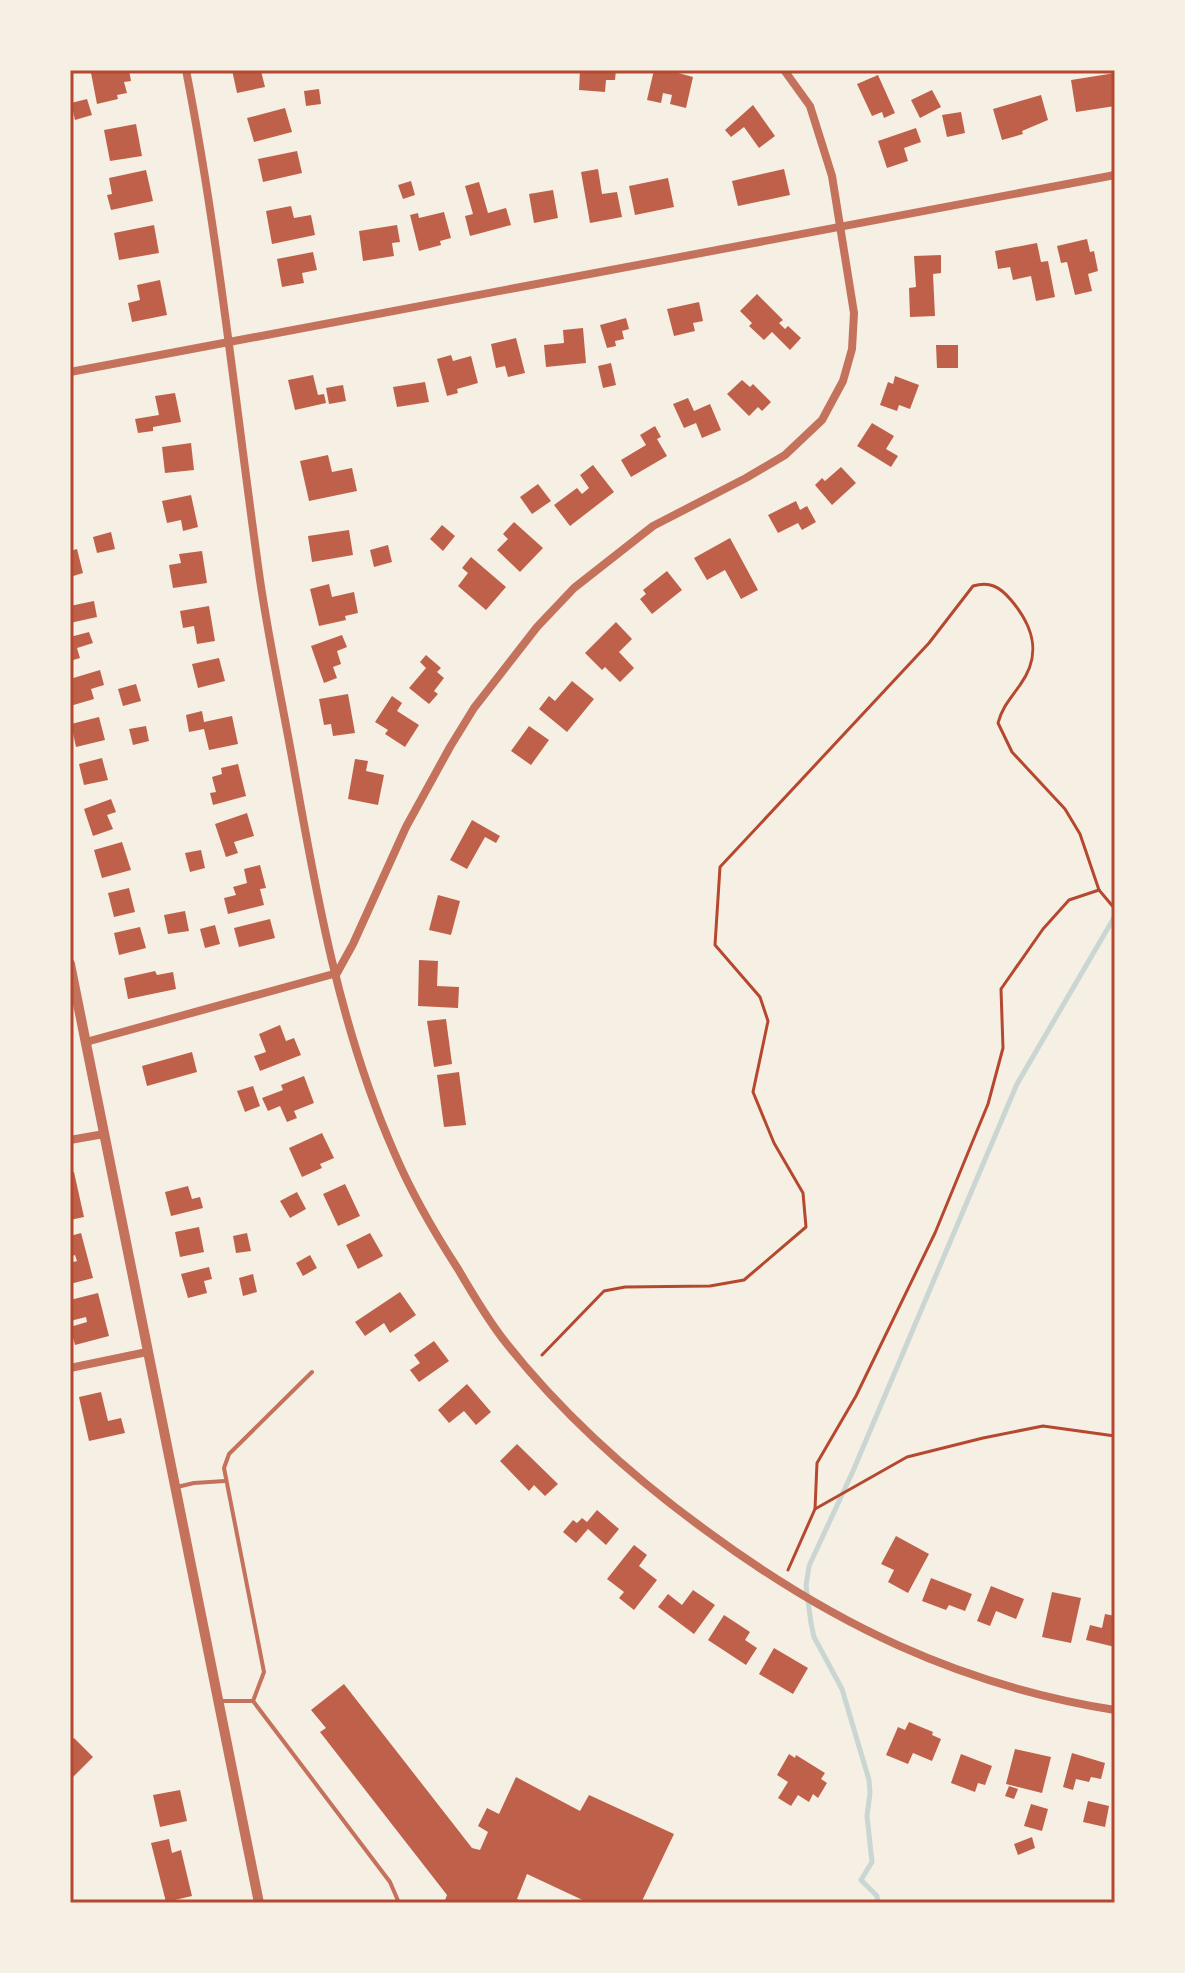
<svg xmlns="http://www.w3.org/2000/svg" width="1185" height="1973" font-family="'DejaVu Sans',sans-serif">
<style>
.lines{fill:none;stroke-linecap:round;stroke-linejoin:round}
.stream{stroke:#c9d6d2;stroke-width:5}
.building{fill:#bf614a}
.path{stroke:#b5482f;stroke-width:3}
.service{stroke:#c5725c;stroke-width:4}
.minor{stroke:#c5725c;stroke-width:8}
.tertiary{stroke:#c5725c;stroke-width:10}
.neatline{fill:none;stroke:#b5482f;stroke-width:3}
</style>
<rect width="100%" height="100%" fill="#f6efe4"/>
<g class="lines">
<path class="stream" d="M878 1903 877 1896 861 1880 872 1862 867 1816 870 1793 869 1780 842 1689 814 1637 811 1623 806 1586 809 1566 853 1471 1017 1084 1115 916"/>
</g>
<g class="building">
<path d="M104 70H129L131 81 124 82 127 93 117 95 118 99 97 104 91 73Z"/>
<path d="M232 70 261 71 265 87 237 93Z"/>
<path d="M580 70H616L615 80H606L605 92 579 90Z"/>
<path d="M654 70H667L693 77 686 108 670 104 672 95 663 93 661 103 647 100Z"/>
<path d="M1115 73V106L1076 112 1071 80Z"/>
<path d="M878 75 895 113 884 118 882 112 872 116 857 84Z"/>
<path d="M319 89 321 104 306 106 304 91Z"/>
<path d="M932 90 941 107 920 118 911 100Z"/>
<path d="M1041 95 1048 120 1022 131 1023 134 1002 140 993 109Z"/>
<path d="M87 99 92 115 75 120 71 103Z"/>
<path d="M753 105 775 136 759 148 744 127 731 137 725 130Z"/>
<path d="M285 108 292 132 254 142 247 118Z"/>
<path d="M961 112 965 133 947 137 942 115Z"/>
<path d="M136 124 142 156 110 161 104 130Z"/>
<path d="M916 128 921 142 904 148 908 161 887 168 878 141Z"/>
<path d="M297 151 302 173 263 182 258 159Z"/>
<path d="M598 169 602 194 617 192 622 217 590 223 581 172Z"/>
<path d="M784 169 790 195 738 206 732 181Z"/>
<path d="M146 170 153 201 111 210 107 195 112 194 109 178Z"/>
<path d="M668 178 674 207 635 215 629 186Z"/>
<path d="M411 181 415 195 403 199 398 185Z"/>
<path d="M479 182 488 213 506 208 511 225 470 236 465 216 473 214 465 186Z"/>
<path d="M553 190 558 218 534 223 529 194Z"/>
<path d="M291 206 294 218 311 215 315 235 272 244 266 211Z"/>
<path d="M444 212 451 238 440 241 441 245 419 251 410 215 418 213 419 218Z"/>
<path d="M154 225 159 253 119 260 114 233Z"/>
<path d="M397 225 400 242 392 243 394 256 363 261 359 231Z"/>
<path d="M1087 239 1090 252 1094 251 1098 271 1088 274 1092 291 1075 295 1067 262 1061 263 1057 246Z"/>
<path d="M1037 243 1041 262 1048 261 1055 297 1036 301 1031 276 1013 280 1010 267 998 269 995 251Z"/>
<path d="M313 252 317 270 302 273 304 283 282 287 277 259Z"/>
<path d="M941 255V273L933 274 935 316 910 317 909 288 916 287 914 256Z"/>
<path d="M160 280 167 315 132 322 128 303 140 300 137 285Z"/>
<path d="M757 294 783 320 779 323 785 329 788 326 801 338 790 350 772 332 764 340 749 326 752 323 740 311Z"/>
<path d="M699 302 703 321 693 323 695 331 674 336 667 309Z"/>
<path d="M626 318 629 329 622 331 624 339 615 341 616 346 607 348 600 325Z"/>
<path d="M583 328 586 363 546 367 544 345 564 343 563 330Z"/>
<path d="M516 338 525 373 508 377 505 366 496 368 491 344Z"/>
<path d="M936 345H958V368H937Z"/>
<path d="M451 355 453 361 471 356 478 383 457 389 458 393 447 396 437 359Z"/>
<path d="M611 363 616 385 603 388 598 366Z"/>
<path d="M313 375 318 395 324 394 326 403 295 410 288 380Z"/>
<path d="M895 376 919 385 910 409 899 405 897 411 880 405 888 382 893 384Z"/>
<path d="M742 380 750 387 753 384 771 402 762 411 758 407 749 416 727 394Z"/>
<path d="M425 382 429 402 397 407 393 387Z"/>
<path d="M343 385 346 401 329 404 326 388Z"/>
<path d="M175 393 181 422 153 427V431L138 433 135 419 159 415 155 396Z"/>
<path d="M688 398 694 411 710 404 721 430 702 438 696 423 684 428 673 404Z"/>
<path d="M872 423 894 436 886 449 898 456 891 467 857 446Z"/>
<path d="M655 426 661 437 657 439 667 456 631 477 621 460 646 445 640 435Z"/>
<path d="M191 443 194 470 165 473 162 447Z"/>
<path d="M328 455 332 472 352 468 357 491 309 501 300 461Z"/>
<path d="M593 465 614 492 570 526 554 505 577 488 582 494 589 488 580 475Z"/>
<path d="M841 467 856 483 832 505 815 485 822 478 825 481Z"/>
<path d="M538 484 551 501 532 514 520 497Z"/>
<path d="M191 495 198 527 183 531 181 520 167 523 162 501Z"/>
<path d="M796 501 800 510 807 506 816 522 802 530 798 523 778 533 768 515Z"/>
<path d="M514 522 543 548 520 572 497 550 508 539 503 534Z"/>
<path d="M442 525 455 536 443 551 430 539Z"/>
<path d="M349 530 353 555 312 562 308 536Z"/>
<path d="M111 532 115 549 97 553 93 537Z"/>
<path d="M730 538 758 590 741 599 725 570 707 580 694 558Z"/>
<path d="M388 545 392 562 374 567 370 550Z"/>
<path d="M77 549 83 573 70 577V551Z"/>
<path d="M202 551 207 583 173 588 169 565 181 563 179 554Z"/>
<path d="M471 557 506 587 486 610 458 586 468 573 462 568Z"/>
<path d="M667 571 682 590 652 614 640 599 646 594 643 590Z"/>
<path d="M329 584 332 597 354 592 358 613 345 616 346 620 319 626 310 589Z"/>
<path d="M94 601 97 617 70 623V606Z"/>
<path d="M209 606 215 641 197 644 194 626 183 628 180 611Z"/>
<path d="M616 622 632 639 619 652 634 668 620 682 605 667 602 670 585 653Z"/>
<path d="M89 632 93 643 77 648 80 658 70 661V637Z"/>
<path d="M342 635 347 647 337 651 341 664 333 667 337 678 324 683 311 646Z"/>
<path d="M426 655 441 668 437 672 444 678 434 691 438 694 429 704 409 688 426 668 420 662Z"/>
<path d="M219 658 225 681 198 688 192 664Z"/>
<path d="M100 670 104 685 91 689 94 699 70 706V679Z"/>
<path d="M572 681 594 699 567 732 539 709 549 696 555 701Z"/>
<path d="M136 684 141 701 123 706 118 689Z"/>
<path d="M348 694 355 733 333 736 331 724 324 725 319 699Z"/>
<path d="M392 696 402 703 397 711 419 725 405 747 385 734 388 730 375 722Z"/>
<path d="M202 711 204 722 232 716 238 744 209 750 204 729 189 732 186 715Z"/>
<path d="M99 717 105 740 76 747 71 724Z"/>
<path d="M146 726 149 741 133 745 129 729Z"/>
<path d="M529 726 549 740 531 765 511 751Z"/>
<path d="M102 758 108 780 84 785 79 764Z"/>
<path d="M355 759 368 761 366 771 384 775 378 805 348 799Z"/>
<path d="M238 764 246 796 213 805 210 793 216 792 212 777 222 774 221 768Z"/>
<path d="M111 799 116 812 107 815 113 829 93 836 84 809Z"/>
<path d="M247 813 254 836 234 842 238 853 226 857 215 824Z"/>
<path d="M472 820 500 836 496 843 485 837 467 869 450 860Z"/>
<path d="M122 842 131 870 102 878 94 850Z"/>
<path d="M201 850 205 868 190 872 185 853Z"/>
<path d="M260 865 266 888 260 889 264 905 228 914 224 898 236 895 233 887 247 883 244 869Z"/>
<path d="M129 888 135 912 114 917 108 893Z"/>
<path d="M438 895 460 901 451 935 429 930Z"/>
<path d="M185 911 189 931 168 934 164 915Z"/>
<path d="M270 919 275 938 239 947 234 928Z"/>
<path d="M215 925 220 944 205 948 200 929Z"/>
<path d="M140 927 146 948 119 955 114 933Z"/>
<path d="M419 960 438 961 437 986 459 987 458 1008 418 1006Z"/>
<path d="M155 971 157 975 173 972 176 989 128 999 124 978Z"/>
<path d="M446 1019 452 1064 434 1067 427 1021Z"/>
<path d="M280 1025 286 1041 294 1038 301 1055 260 1071 254 1056 266 1052 259 1034Z"/>
<path d="M192 1052 197 1072 147 1086 142 1066Z"/>
<path d="M459 1072 466 1125 444 1127 437 1075Z"/>
<path d="M304 1076 314 1103 294 1111 297 1118 287 1122 280 1106 268 1111 262 1098 283 1090 281 1085Z"/>
<path d="M253 1086 260 1106 245 1112 237 1091Z"/>
<path d="M322 1133 334 1158 320 1164 322 1168 302 1177 289 1148Z"/>
<path d="M74 1172 84 1217 70 1220V1173Z"/>
<path d="M345 1184 360 1216 338 1226 323 1194Z"/>
<path d="M188 1186 192 1199 200 1197 203 1208 171 1216 165 1192Z"/>
<path d="M297 1192 306 1209 290 1218 280 1201Z"/>
<path d="M199 1227 204 1252 180 1257 175 1232Z"/>
<path d="M81 1233 93 1278 70 1284V1263L77 1261 75 1255 70 1257V1236Z"/>
<path d="M247 1233 251 1251 236 1253 233 1236Z"/>
<path d="M370 1233 383 1256 358 1269 346 1245Z"/>
<path d="M310 1255 317 1268 303 1276 296 1263Z"/>
<path d="M209 1267 212 1279 204 1281 207 1293 188 1298 181 1274Z"/>
<path d="M253 1274 257 1292 243 1296 239 1278Z"/>
<path d="M400 1292 416 1315 390 1333 384 1323 365 1336 355 1322Z"/>
<path d="M98 1293 109 1336 75 1345 70 1327 87 1322 86 1317 70 1321V1300Z"/>
<path d="M434 1341 449 1361 419 1382 410 1370 420 1363 414 1355Z"/>
<path d="M467 1384 491 1412 476 1425 464 1411 449 1423 438 1410Z"/>
<path d="M101 1392 108 1421 121 1418 125 1433 89 1441 79 1397Z"/>
<path d="M517 1444 558 1484 545 1496 534 1485 529 1491 500 1461Z"/>
<path d="M597 1510 619 1529 606 1545 588 1529 576 1543 563 1532 573 1520 577 1523 582 1518 587 1522Z"/>
<path d="M896 1536 929 1554 908 1593 888 1582 894 1570 881 1564Z"/>
<path d="M634 1545 647 1555 639 1566 657 1580 634 1610 619 1598 624 1592 607 1579Z"/>
<path d="M931 1578 972 1594 965 1611 949 1605 946 1610 922 1601Z"/>
<path d="M991 1586 1024 1599 1016 1619 996 1611 990 1626 977 1621Z"/>
<path d="M693 1590 715 1605 694 1634 658 1607 668 1594 682 1605Z"/>
<path d="M1052 1592 1081 1598 1071 1643 1042 1637Z"/>
<path d="M1105 1614 1115 1616V1647L1086 1640 1090 1625 1102 1628Z"/>
<path d="M724 1615 750 1632 745 1640 757 1648 746 1665 708 1640Z"/>
<path d="M774 1648 808 1668 793 1694 759 1674Z"/>
<path d="M344 1684 472 1848 480 1850 488 1832 478 1826 487 1808 499 1814 516 1777 580 1811 589 1795 674 1834 641 1903H589L527 1874 517 1899 525 1903H444L447 1895 320 1732 326 1728 311 1710Z"/>
<path d="M909 1722 933 1732 932 1735 941 1739 932 1761 913 1753 908 1764 886 1755 898 1727 905 1730Z"/>
<path d="M74 1738 93 1757 70 1780V1742Z"/>
<path d="M1015 1749 1051 1757 1042 1793 1006 1784Z"/>
<path d="M1072 1753 1105 1763 1101 1779 1091 1777 1089 1782 1076 1779 1073 1790 1063 1787Z"/>
<path d="M789 1754 795 1758 796 1755 825 1773 821 1779 827 1783 818 1798 813 1794 809 1802 798 1795 791 1806 778 1798 788 1782 777 1775Z"/>
<path d="M961 1754 992 1766 985 1785 978 1783 975 1792 951 1783Z"/>
<path d="M1009 1786 1018 1789 1014 1799 1005 1796Z"/>
<path d="M180 1790 187 1821 160 1827 153 1795Z"/>
<path d="M1088 1801 1109 1806 1105 1827 1083 1822Z"/>
<path d="M1031 1804 1048 1809 1042 1831 1024 1826Z"/>
<path d="M1032 1837 1035 1848 1018 1855 1014 1844Z"/>
<path d="M169 1839 172 1853 181 1850 192 1896 166 1902 151 1843Z"/>
</g>
<g class="lines">
<g class="path">
<path d="M542 1355 604 1291 625 1287 710 1286 744 1280 806 1227 803 1193 774 1143 753 1092 768 1021 760 997 715 945 720 867 929 643 973 586C990 581 1000 587 1011 600 1034 627 1042 655 1020 685 1011 698 1002 707 998 723L1012 752 1065 809 1080 834 1099 890 1115 909"/>
<path d="M815 1509 907 1457 983 1438 1043 1426 1115 1436"/>
<path d="M788 1570 815 1509 817 1463 856 1396 935 1233 988 1104 1003 1048 1001 989 1043 929 1069 900 1099 890"/>
</g>
<g class="service">
<path d="M177 1487 194 1483 225 1481"/>
<path d="M221 1701H253L390 1882 399 1903"/>
<path d="M253 1701 264 1672 224 1468 229 1454 312 1372"/>
</g>
<g class="minor">
<path d="M186 70C219 239 236 410 260 580 269 641 282 702 293 763 316 894 340 1029 394 1152 411 1192 434 1232 458 1269 472 1293 486 1317 503 1339 560 1412 629 1474 704 1529 831 1623 958 1685 1115 1710"/>
<path d="M70 372 1115 175"/>
<path d="M86 1042 337 973 353 944 406 827 450 747 474 708 537 627 574 588 653 526 746 478 785 455 822 420 843 381 852 349 854 313 832 176 810 106 784 70"/>
<path d="M70 1140 104 1134"/>
<path d="M70 1368 147 1352"/>
</g>
<path class="tertiary" d="M70 964 259 1903"/>
</g>
<rect width="1185" height="1973" fill="none" stroke="#f6efe4" stroke-width="144"/>
<rect x="72" y="72" width="1041" height="1829" class="neatline"/>
</svg>
